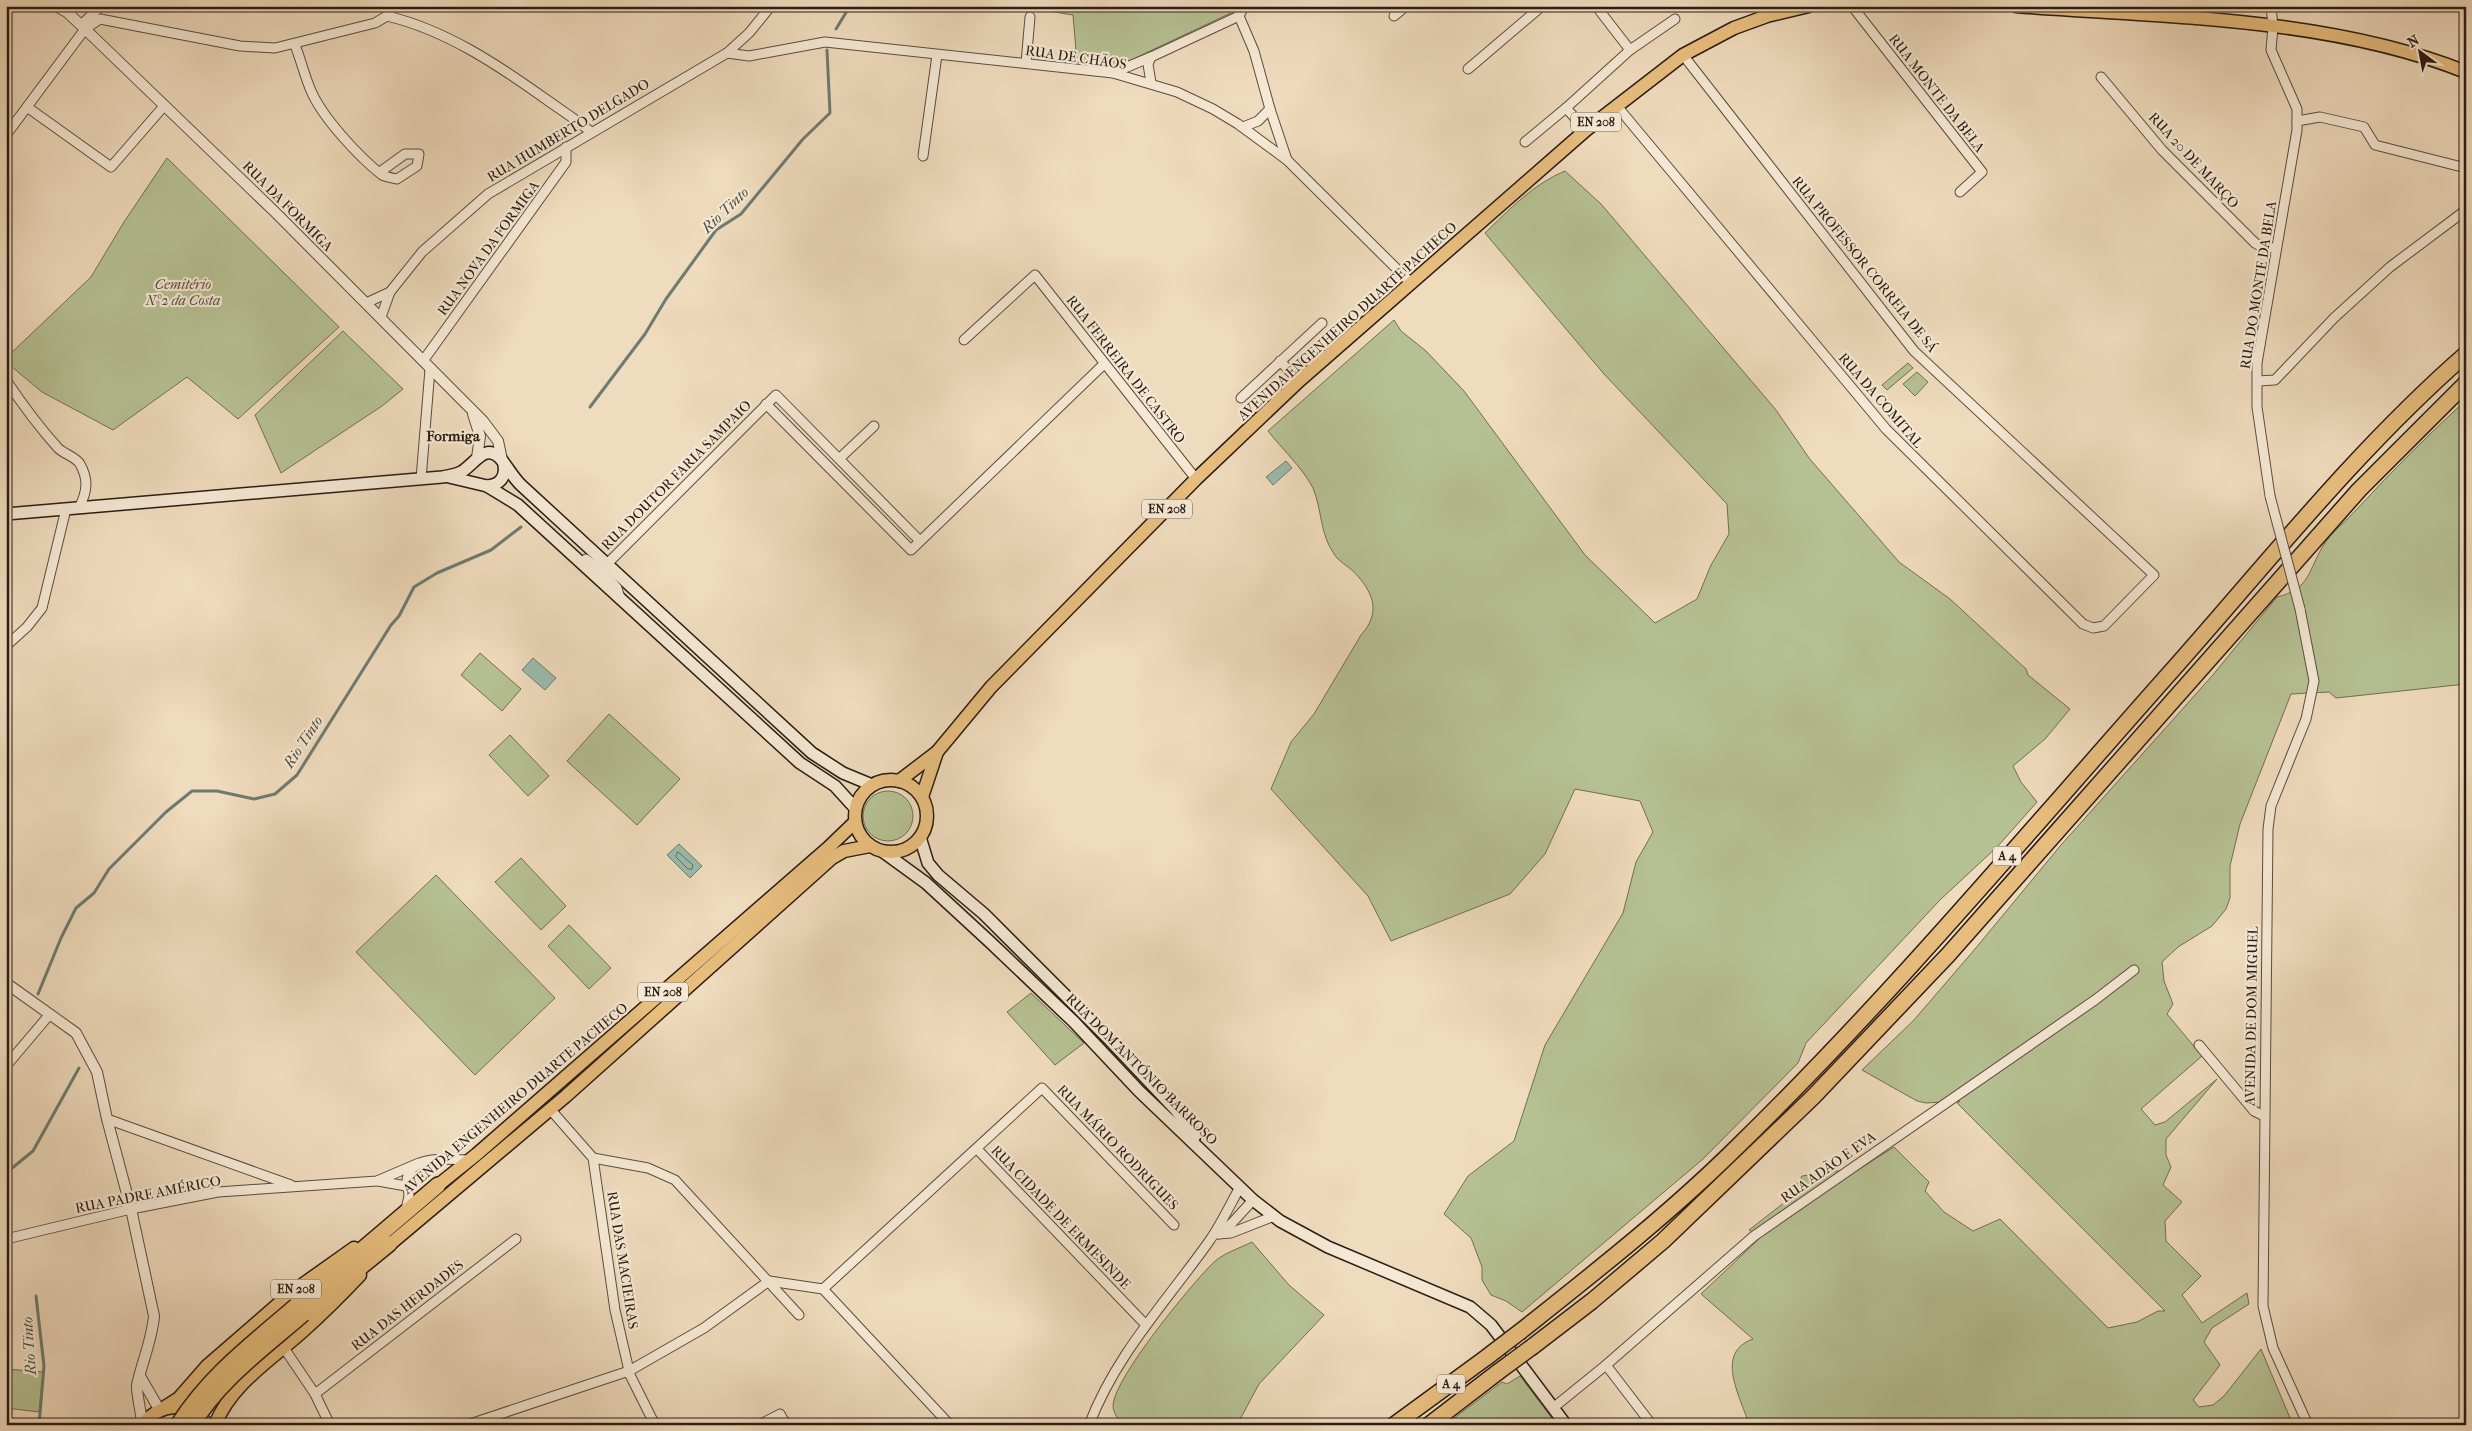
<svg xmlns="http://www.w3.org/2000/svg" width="2472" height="1431" font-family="'IM FELL French Canon',serif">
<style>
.green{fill:#b6c193;stroke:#706e54}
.water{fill:#9abbad;stroke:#6d7b70}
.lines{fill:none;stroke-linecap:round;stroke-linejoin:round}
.shore{stroke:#626c60;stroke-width:1}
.stream{stroke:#6d7b70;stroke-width:3}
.minor-casing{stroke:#5b4c3e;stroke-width:11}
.tertiary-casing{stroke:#5b4c3e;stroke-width:12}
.secondary-casing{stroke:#2a1c14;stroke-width:14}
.primary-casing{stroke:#2a1c14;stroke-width:15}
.motorway-casing{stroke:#2a1c14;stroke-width:18}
.minor{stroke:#f5e8d4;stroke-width:9}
.tertiary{stroke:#f5e8d4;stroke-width:10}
.secondary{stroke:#f5e8d4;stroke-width:11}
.primary{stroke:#e8be7e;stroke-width:12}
.motorway{stroke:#e8be7e;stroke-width:15}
.minor-bridge-casing{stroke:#5b4c3e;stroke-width:11;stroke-linecap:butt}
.motorway-bridge-casing{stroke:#2a1c14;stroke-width:18;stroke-linecap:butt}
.minor-bridge{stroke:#f5e8d4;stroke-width:9}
.motorway-bridge{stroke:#e8be7e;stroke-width:15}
.labels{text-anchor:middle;stroke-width:4.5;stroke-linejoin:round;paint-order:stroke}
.shield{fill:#f5e8d4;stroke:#67594e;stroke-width:1}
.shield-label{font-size:12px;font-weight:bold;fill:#2a1c14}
.street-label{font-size:14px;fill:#2a1c14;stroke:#f5e8d4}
.park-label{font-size:14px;font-style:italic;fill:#544e3a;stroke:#f5e8d4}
.water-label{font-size:15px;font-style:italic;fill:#4c4c42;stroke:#f5e8d4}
.neighbourhood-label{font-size:15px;font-weight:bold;fill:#2a1c14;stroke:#f5e8d4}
</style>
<rect width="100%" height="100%" fill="#efdbbd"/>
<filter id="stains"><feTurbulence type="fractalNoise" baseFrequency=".004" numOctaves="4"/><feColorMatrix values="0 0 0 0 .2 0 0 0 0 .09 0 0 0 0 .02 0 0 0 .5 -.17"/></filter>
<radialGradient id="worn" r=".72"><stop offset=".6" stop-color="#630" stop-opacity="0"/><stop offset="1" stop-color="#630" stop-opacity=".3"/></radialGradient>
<g class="green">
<path d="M1017 6H1238L1233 12 1116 67 1077 62 1073 15Z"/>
<path d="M167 158 339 327 238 419 187 377 113 430 42 392 6 362V358L91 277 124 222Z"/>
<path d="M1565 171 1601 204 1776 410 1809 458 1899 562 1950 599 2026 669 2028 675 2070 709 2045 739 2013 766 2021 782 2037 802 1998 846 1940 900 1806 1043 1798 1063 1703 1159 1522 1312 1506 1301 1491 1295 1482 1280V1267L1471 1238 1444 1214 1468 1176 1514 1141 1545 1045 1623 913 1636 862 1653 832 1640 801 1575 789 1545 854 1510 894 1391 941 1368 896 1271 789 1291 742 1314 714 1361 635C1382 612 1373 592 1354 572 1348 566 1338 561 1334 554 1320 534 1322 510 1313 488 1302 467 1282 449 1268 431L1394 320 1401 331 1426 351 1464 391 1585 555 1655 623 1697 599 1711 565 1729 534 1727 504 1604 374 1485 233C1509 210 1533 184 1565 171Z"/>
<path d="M343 331 403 389 382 406 281 473 255 415Z"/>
<path d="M1908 363 1913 368 1887 390 1882 385Z"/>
<path d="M1917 372 1928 382 1915 396 1903 384Z"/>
<path d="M2466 400V684L2336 698 2329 692 2291 694 2240 824 2230 866V898L2226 909 2212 926 2178 947 2162 962 2164 981 2173 1004 2167 1014 2202 1056 2141 1109 2155 1125 2165 1122 2217 1079 2166 1139V1155L2171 1167 2163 1185 2182 1202 2165 1221 2166 1241 2201 1276 2182 1295 2202 1323 2247 1293 2249 1304 2212 1328 2204 1342 2220 1365 2193 1400 2199 1407 2213 1405 2224 1396 2261 1349 2293 1425H1749C1742 1399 1713 1353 1753 1339L1701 1294 1761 1237 1749 1230 1785 1202 1802 1176 1836 1171H1856L1894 1147 1929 1182 1925 1191 1944 1212 1973 1231 2000 1219 2108 1328 2137 1322 2158 1311H2165L1957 1103 1960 1101 1926 1103 1917 1101 1862 1070 1914 1020 1975 949 2061 845 2212 676 2277 597C2310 589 2308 571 2323 546 2331 533 2346 521 2357 509 2392 471 2428 435 2466 400Z"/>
<path d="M480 653 521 689 502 711 461 675Z"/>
<path d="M609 714 680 779 637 825 567 761Z"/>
<path d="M510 735 549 776 528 796 489 755Z"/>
<circle cx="888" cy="816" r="25"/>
<path d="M521 858 566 906 541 930 495 882Z"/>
<path d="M436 875 555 998 475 1075 356 952Z"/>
<path d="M569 925 611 968 589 989 548 946Z"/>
<path d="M1031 993 1084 1043 1055 1065 1007 1012Z"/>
<path d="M1252 1242 1289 1285 1324 1315 1259 1384 1237 1425H1124C1118 1420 1113 1413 1113 1405 1115 1377 1190 1286 1212 1264 1221 1254 1240 1248 1252 1242Z"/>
<path d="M6 1369 43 1372 39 1412 6 1408Z"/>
<path d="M1520 1376 1557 1425H1445L1502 1382 1507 1384Z"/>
</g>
<g class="water">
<path d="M1286 461 1292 468 1273 485 1266 477Z"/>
<path d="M533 658 556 678 545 690 522 670Z"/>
<path d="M679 844 702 866 690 878 667 855Z"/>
</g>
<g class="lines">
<path class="shore" d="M678 852 693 865 692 869H688L676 857Z"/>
<g class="stream">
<path d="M836 29 850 6"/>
<path d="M590 407 645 334 666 299 716 230 741 214 803 139 830 113 827 50"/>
<path d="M38 994 61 938 76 908 94 893 109 869 166 812 192 791H217L254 799 275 794 297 775 391 625 399 616 414 587 437 573 491 550 521 527"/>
<path d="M6 1173 33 1151 79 1068"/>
<path d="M36 1296 44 1366 39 1425"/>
</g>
<g class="minor-casing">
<g id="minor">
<path d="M1852 6 1982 172 1960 192"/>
<path d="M387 16C446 30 498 65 547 100 561 110 577 120 591 132"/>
<path d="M1239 16 1254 51 1270 109"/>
<path d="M1239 16 1244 6"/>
<path d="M1394 16 1406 6"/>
<path d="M81 25 101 6"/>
<path d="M295 45C301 60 305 78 312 93 324 119 359 157 382 175 386 177 392 178 397 179L417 166 419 154H405L380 172"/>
<path d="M1630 50 1675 19"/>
<path d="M727 53 749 56 825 42 1113 73 1177 92 1213 109 1238 124 1287 160 1411 283"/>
<path d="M1151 57 1239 16"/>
<path d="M1026 63 1030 17"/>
<path d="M1468 69 1542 6"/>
<path d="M1113 73 1151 57 1148 64 1151 83"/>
<path d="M2101 77 2162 150 2255 243 2262 247 2276 248"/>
<path d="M1616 105 1886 429 2083 624 2093 628 2104 626 2154 575 1914 351 1683 55"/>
<path d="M27 107 111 167 164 106"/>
<path d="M2297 121 2320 117 2364 127 2375 145 2466 168"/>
<path d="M1243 127 1258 121 1270 109 1287 160"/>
<path d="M1586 130 1566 108 1630 50 1596 6"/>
<path d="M6 135 85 29 100 19 240 46 275 48 375 23 387 16 393 6"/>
<path d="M1525 142 1566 108"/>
<path d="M923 156 937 55"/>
<path d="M366 303 390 292"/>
<path d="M381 317 390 292 422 252 488 194 727 53 749 33 771 6"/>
<path d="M964 340 1035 275 1196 479"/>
<path d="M423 361 566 162V147"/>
<path d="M1280 361 1299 381"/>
<path d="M6 380C22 404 39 427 58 448 64 454 76 457 80 464 89 480 87 492 79 508"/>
<path d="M2258 381 2275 380 2334 318 2390 267 2466 210"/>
<path d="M1241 398 1322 323"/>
<path d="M766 404 911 550 1104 364"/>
<path d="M840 458 874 426"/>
<path d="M421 479 430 369"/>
<path d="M2270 496 2257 407V363L2297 130V109L2271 50 2273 27 2271 6"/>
<path d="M586 559 598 568 606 565 776 395 920 541"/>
<path d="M606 565 604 573 617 588 620 598"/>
<path d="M2300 609 2314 681 2306 719 2271 806 2268 829 2263 1306 2273 1348 2308 1425"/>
<path d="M6 646 27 627 42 608 66 509"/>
<path d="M2199 1045 2254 1111 2264 1116"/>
<path d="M6 1066 50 1014"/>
<path d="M550 1109 593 1158 615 1310 630 1375 655 1425"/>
<path d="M107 1119 291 1185"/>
<path d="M977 1149 1145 1324"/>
<path d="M593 1158 648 1168 675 1180 799 1315"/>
<path d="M378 1181 406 1186"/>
<path d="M406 1209C407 1204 409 1198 409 1194 408 1188 406 1185 407 1179 413 1153 449 1160 468 1160"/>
<path d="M1218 1234 1231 1233 1274 1216"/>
<path d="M1219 1234 1232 1223 1253 1200"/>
<path d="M6 1239 131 1209 218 1192 377 1181 419 1163"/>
<path d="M769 1281 823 1289"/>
<path d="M823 1289 1042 1088 1174 1225"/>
<path d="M823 1289 950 1425"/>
<path d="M284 1348 315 1394 330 1425"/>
<path d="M1606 1365 1652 1425"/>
<path d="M315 1394 516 1239"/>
<path d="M1553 1408 1606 1365 1754 1236 2095 1000 2134 970"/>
<path d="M467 1425 629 1371 704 1328 769 1281"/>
<path d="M759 1425 780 1414 786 1425"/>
<path d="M1089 1425C1116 1354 1167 1301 1210 1240 1221 1224 1230 1205 1240 1187"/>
</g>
</g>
<g class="tertiary-casing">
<g id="tertiary">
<path d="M56 6 67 12 85 29 276 213 483 421 498 441 502 460"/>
<path d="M473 414 480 436 477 458"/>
<path d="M6 983 76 1033 97 1072 107 1119 131 1209 154 1316C152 1340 142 1362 137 1385 136 1392 142 1415 142 1425"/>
<path d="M140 1376 159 1409"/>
</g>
</g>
<g class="secondary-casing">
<g id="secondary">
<path d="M449 477 487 486 518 505 800 763 835 786 855 808"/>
<path d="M487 486C500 485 506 477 504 465"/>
<path d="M6 514 442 477C448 476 455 475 461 472 473 466 485 442 500 458 508 467 513 478 522 486L812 753 843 773 872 785"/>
<path d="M920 837 928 863 938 875 984 914 1107 1037 1176 1110 1195 1136"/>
<path d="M882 851 926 883 990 942 1074 1022 1139 1091 1253 1200 1280 1221 1328 1247 1470 1307 1491 1325 1566 1425"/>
</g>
</g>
<g class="primary-casing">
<g id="primary">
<path d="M2016 6C2162 17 2329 17 2466 72"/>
<circle cx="891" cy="816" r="36"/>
<path d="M899 781 937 752 991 687 1196 479 1299 381 1586 130 1683 55 1734 28 1767 16 1809 6"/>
<path d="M922 797 937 752"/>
<path d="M432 1190 477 1154 828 848 855 822"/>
<path d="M382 1251 566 1096 832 858 844 851 870 846"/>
<path d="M165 1407 179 1398 207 1366 292 1292 354 1248"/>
<path d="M142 1425C160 1403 190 1399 207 1425"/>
<path d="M215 1425C231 1384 271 1360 303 1331 323 1313 342 1294 360 1275"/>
</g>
</g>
<g class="motorway-casing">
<g id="motorway">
<path d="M296 1306 438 1185"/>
<path d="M303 1314 389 1244"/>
<path d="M1521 1331C1594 1273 1668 1215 1735 1149 1888 1000 2026 835 2168 675 2265 566 2356 450 2466 354"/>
<path d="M1532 1347 1592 1301 1663 1241 1813 1097 1948 955 2359 490 2466 383"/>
<path d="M1394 1425 1487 1357"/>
<path d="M1429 1425 1498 1372"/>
</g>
</g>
<use href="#minor" class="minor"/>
<use href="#tertiary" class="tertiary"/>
<use href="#secondary" class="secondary"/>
<use href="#primary" class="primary"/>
<use href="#motorway" class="motorway"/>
<g class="minor-bridge-casing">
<path id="minor-bridge" d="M2270 496 2300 609"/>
</g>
<g class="motorway-bridge-casing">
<g id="motorway-bridge">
<path d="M1487 1357 1521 1331"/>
<path d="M1498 1372 1532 1347"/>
<path d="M178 1425C211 1374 251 1345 296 1306"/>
<path d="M192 1425C219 1380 264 1348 303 1314"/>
</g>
</g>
<use href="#minor-bridge" class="minor-bridge"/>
<use href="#motorway-bridge" class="motorway-bridge"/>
</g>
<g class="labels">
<g class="shield">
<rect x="1571" y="112.5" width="50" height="19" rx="4"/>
<rect x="1142" y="499.5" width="50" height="19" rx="4"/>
<rect x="1993" y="846.5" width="28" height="19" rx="4"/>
<rect x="638" y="982.5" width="50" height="19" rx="4"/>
<rect x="271" y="1279.5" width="50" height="19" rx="4"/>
<rect x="1437" y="1374.5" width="28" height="19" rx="4"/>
</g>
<g class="shield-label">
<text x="1596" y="126">EN 208</text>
<text x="1167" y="513">EN 208</text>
<text x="2007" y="860">A 4</text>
<text x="663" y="996">EN 208</text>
<text x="296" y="1293">EN 208</text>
<text x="1451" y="1388">A 4</text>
</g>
<g class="street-label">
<text transform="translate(1076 57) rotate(8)" y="5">RUA DE CHÃOS</text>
<text transform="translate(1937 93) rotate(52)" y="5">RUA MONTE DA BELA</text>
<text transform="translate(568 130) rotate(-31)" y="5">RUA HUMBERTO DELGADO</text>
<text transform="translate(2194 160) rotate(47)" y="5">RUA 20 DE MARÇO</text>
<text transform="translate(288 206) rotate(45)" y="5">RUA DA FORMIGA</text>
<text transform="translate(488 248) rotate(-54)" y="5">RUA NOVA DA FORMIGA</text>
<text transform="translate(1865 264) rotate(51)" y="5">RUA PROFESSOR CORREIA DE SÁ</text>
<text transform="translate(2258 285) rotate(-81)" y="5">RUA DO MONTE DA BELA</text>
<text transform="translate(1347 321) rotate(-42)" y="5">AVENIDA ENGENHEIRO DUARTE PACHECO</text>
<text transform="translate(1126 369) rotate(52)" y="5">RUA FERREIRA DE CASTRO</text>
<text transform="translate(1881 400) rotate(49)" y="5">RUA DA COMITAL</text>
<text transform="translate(676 475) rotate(-45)" y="5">RUA DOUTOR FARIA SAMPAIO</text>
<text transform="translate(2251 1016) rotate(-89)" y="5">AVENIDA DE DOM MIGUEL</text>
<text transform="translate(1142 1069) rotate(45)" y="5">RUA DOM ANTÓNIO BARROSO</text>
<text transform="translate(515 1098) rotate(-40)" y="5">AVENIDA ENGENHEIRO DUARTE PACHECO</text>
<text transform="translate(1118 1147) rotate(46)" y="5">RUA MÁRIO RODRIGUES</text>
<text transform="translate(1828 1167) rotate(-35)" y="5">RUA ADÃO E EVA</text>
<text transform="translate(148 1194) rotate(-11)" y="5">RUA PADRE AMÉRICO</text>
<text transform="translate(1061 1217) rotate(46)" y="5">RUA CIDADE DE ERMESINDE</text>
<text transform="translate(623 1260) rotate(81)" y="5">RUA DAS MACIEIRAS</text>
<text transform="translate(407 1305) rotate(-38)" y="5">RUA DAS HERDADES</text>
</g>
<g class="park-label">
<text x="183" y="289">Cemitério<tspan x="183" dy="16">Nº2 da Costa</tspan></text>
</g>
<g class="water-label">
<text transform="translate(725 210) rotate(-44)" y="5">Rio Tinto</text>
<text transform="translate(303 742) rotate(-57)" y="5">Rio Tinto</text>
<text transform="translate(29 1346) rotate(-94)" y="5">Rio Tinto</text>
</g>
<g class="neighbourhood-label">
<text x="453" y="441">Formiga</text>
</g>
</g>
<rect width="2472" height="1431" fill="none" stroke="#efdbbd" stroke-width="25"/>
<rect x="8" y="8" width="2457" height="1416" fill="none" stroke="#2a1c14" stroke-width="2.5"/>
<rect x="12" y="12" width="2447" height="1406" fill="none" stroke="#2a1c14"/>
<g transform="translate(2420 52) rotate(328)" stroke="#f5e8d4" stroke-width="4" paint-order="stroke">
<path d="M0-4L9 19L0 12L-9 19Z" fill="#2a1c14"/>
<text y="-8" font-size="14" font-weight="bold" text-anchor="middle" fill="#2a1c14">N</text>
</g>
<rect width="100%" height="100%" filter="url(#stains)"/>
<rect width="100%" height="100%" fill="url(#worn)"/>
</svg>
